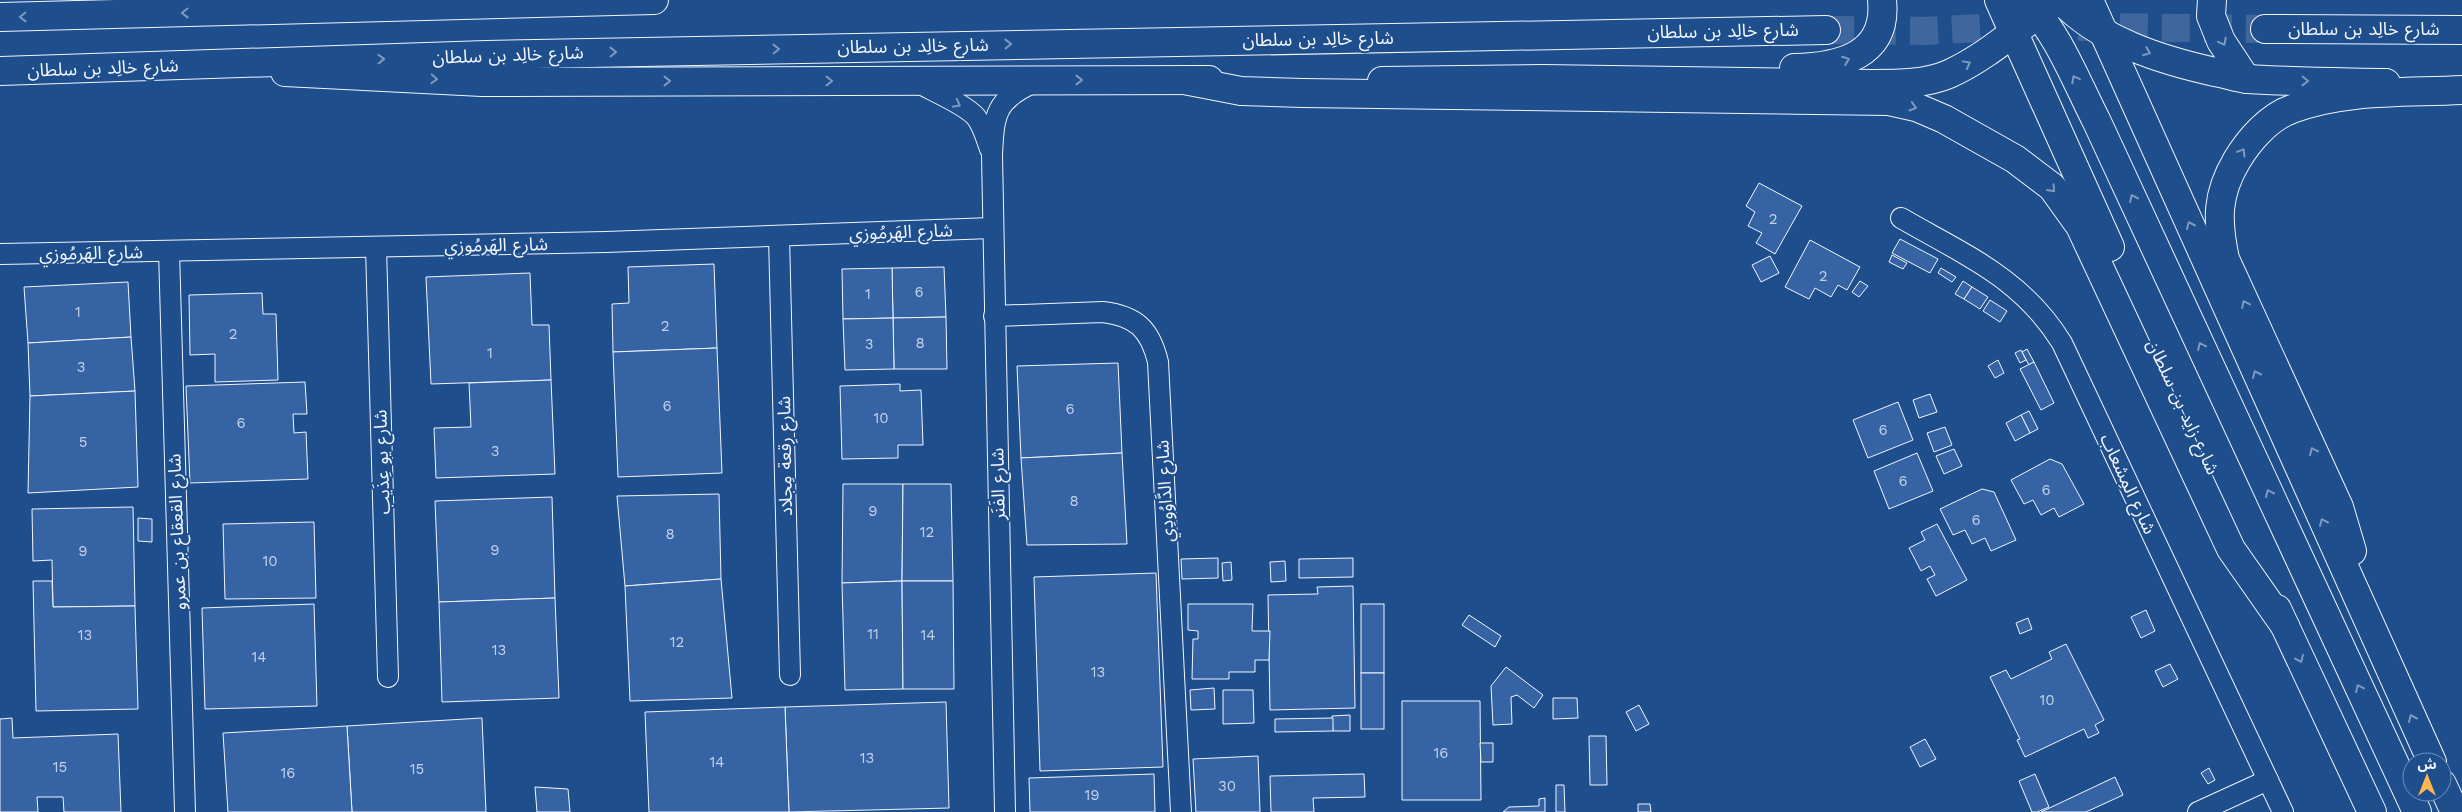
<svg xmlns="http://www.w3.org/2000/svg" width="2462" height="812" font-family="'Work Sans','Noto Sans Arabic',sans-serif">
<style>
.building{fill:#3563a3;stroke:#f2f6ff}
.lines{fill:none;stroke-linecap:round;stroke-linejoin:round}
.primary-tunnel{stroke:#3f679d;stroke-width:28;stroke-dasharray:28 14;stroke-linecap:butt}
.minor-casing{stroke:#f2f6ff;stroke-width:22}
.secondary-casing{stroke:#f2f6ff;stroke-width:30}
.primary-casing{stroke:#f2f6ff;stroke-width:30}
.trunk-casing{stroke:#f2f6ff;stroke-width:30}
.minor{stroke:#1f4e8c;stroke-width:20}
.secondary{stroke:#1f4e8c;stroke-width:28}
.primary{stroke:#1f4e8c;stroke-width:28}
.trunk{stroke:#1f4e8c;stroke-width:28}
.oneway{stroke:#7e9ac0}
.labels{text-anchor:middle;stroke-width:4;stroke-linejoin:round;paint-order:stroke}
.number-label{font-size:15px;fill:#c3d1e8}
.street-label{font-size:18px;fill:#f2f6ff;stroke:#1f4e8c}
</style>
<rect width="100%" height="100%" fill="#1f4e8c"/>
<g class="building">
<path d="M1759 183 1802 206 1775 254 1756 243 1762 233 1748 226 1755 212 1746 206Z"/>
<path d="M1900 239 1938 259 1930 273 1892 253Z"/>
<path d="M1810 240 1860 267 1847 290 1838 285 1831 297 1815 288 1809 299 1785 287Z"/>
<path d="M1892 255 1907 263 1903 269 1889 262Z"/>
<path d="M1770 256 1779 273 1761 282 1752 265Z"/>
<path d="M714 264 717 348 613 352 612 304 629 303 628 267Z"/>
<path d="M944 267 946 317 893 318 892 268Z"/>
<path d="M892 268 893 318 843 319 842 269Z"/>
<path d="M1941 268 1956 277 1952 282 1938 273Z"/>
<path d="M530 273 532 325H549L551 380 431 384 426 277Z"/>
<path d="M1860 281 1868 286 1859 297 1852 292Z"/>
<path d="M1963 281 1972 287 1964 299 1955 294Z"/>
<path d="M128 282 131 337 28 343 24 287Z"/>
<path d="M1972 287 1988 297 1980 309 1964 299Z"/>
<path d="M262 293 263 314H276L278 380 215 382V354L190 355 189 295Z"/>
<path d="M1990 300 2007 311 2000 322 1983 311Z"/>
<path d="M946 317 947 369H894L893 318Z"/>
<path d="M893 318 894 369 845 370 843 319Z"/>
<path d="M131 337 135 391 30 396 28 343Z"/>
<path d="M717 348 722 473 618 477 613 352Z"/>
<path d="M2027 349 2034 362 2029 365 2022 352Z"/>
<path d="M2021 350 2026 360 2020 363 2015 353Z"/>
<path d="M1998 360 2004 373 1995 378 1988 366Z"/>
<path d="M2034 362 2054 403 2041 410 2020 369Z"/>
<path d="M1118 363 1122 453 1021 458 1017 366Z"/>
<path d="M551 380 555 474 436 478 434 428 471 427 469 383Z"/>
<path d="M305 382 307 414H293L294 433 306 432 308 479 190 483 186 386Z"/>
<path d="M900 384V391L921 390 923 445H898V458L842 459 840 386Z"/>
<path d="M135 391 138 487 28 493 30 396Z"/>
<path d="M1930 394 1937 412 1919 418 1913 400Z"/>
<path d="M1898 402 1913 440 1868 458 1853 420Z"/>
<path d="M2029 411 2038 429 2030 433 2021 415Z"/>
<path d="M2021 415 2030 433 2015 441 2006 423Z"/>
<path d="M1945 427 1952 445 1934 452 1927 433Z"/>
<path d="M1954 449 1962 466 1944 474 1936 456Z"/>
<path d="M1122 453 1127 544 1027 545 1021 458Z"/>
<path d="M1917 453 1933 491 1889 509 1874 471Z"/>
<path d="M2050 459 2062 464 2084 504 2059 517 2054 508 2041 515 2033 500 2024 504 2011 480Z"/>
<path d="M843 484H903L902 581 842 583Z"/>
<path d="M903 484H951L953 581H902Z"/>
<path d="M1982 489 1994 492 2016 540 1991 551 1985 538 1972 544 1965 530 1953 535 1940 509Z"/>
<path d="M719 494 721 579 625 586 617 496Z"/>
<path d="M552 497 555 598 439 602 435 501Z"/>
<path d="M133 507 135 606 53 607 52 560 33 561 32 509Z"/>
<path d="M138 518 152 519V542L138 541Z"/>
<path d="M314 522 316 598 225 599 223 524Z"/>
<path d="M1937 524 1967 580 1936 596 1927 579 1935 575 1930 566 1921 571 1909 548 1925 540 1921 532Z"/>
<path d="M1218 558V578L1182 579 1181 559Z"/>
<path d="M1353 558V577L1299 578V559Z"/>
<path d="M1285 561 1286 581 1271 582 1270 562Z"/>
<path d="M1231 562 1232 580 1223 581 1222 563Z"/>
<path d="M1156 573 1163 767 1040 771 1034 577Z"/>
<path d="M721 579 732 698 630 701 625 586Z"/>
<path d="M33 581H52L53 607 135 606 138 709 36 711Z"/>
<path d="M902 581 903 689 845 690 842 583Z"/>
<path d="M902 581H953L954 689H903Z"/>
<path d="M1353 586 1355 708 1270 710 1268 595 1318 594 1317 587Z"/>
<path d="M555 598 559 698 442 702 439 602Z"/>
<path d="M314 604 317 706 205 709 202 608Z"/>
<path d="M1188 604H1253L1252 631H1270L1269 660H1255V672H1229V679H1192L1193 639H1198V631L1188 630Z"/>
<rect x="1361" y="604" width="23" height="69"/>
<path d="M2146 610 2155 631 2141 638 2131 617Z"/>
<path d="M1469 615 1501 636 1495 647 1462 625Z"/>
<path d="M2028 618 2032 629 2020 634 2016 623Z"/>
<path d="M2066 644 2104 720 2095 725 2099 733 2088 738 2084 729 2025 757 2017 740 2020 739 1990 677 2006 670 2011 679 2052 659 2049 652Z"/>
<path d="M2170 664 2178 679 2163 687 2155 671Z"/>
<path d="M1506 667 1543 695 1534 708 1517 695 1511 697 1512 724 1493 725 1491 686Z"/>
<rect x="1361" y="673" width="23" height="56"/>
<path d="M1214 688 1215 709 1191 710 1190 690Z"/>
<path d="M1223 690H1253L1254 723 1223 724Z"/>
<path d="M1553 698H1577L1578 718 1553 719Z"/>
<path d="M1402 701H1480L1481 800H1402Z"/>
<path d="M946 702 949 808 789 812 785 707Z"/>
<path d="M1639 705 1649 724 1636 731 1626 712Z"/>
<path d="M785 707 789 812H649L645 712Z"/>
<path d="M1350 715V731H1333L1332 716Z"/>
<path d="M12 718 13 738 118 734 121 812H64L63 797H37L38 812H0V719Z"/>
<path d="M482 718 486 812H352L347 726Z"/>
<path d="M1333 718V731L1275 732V719Z"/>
<path d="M347 726 352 812H228L223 733Z"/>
<path d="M1589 736H1606L1607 785H1590Z"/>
<path d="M1925 739 1936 759 1920 767 1910 747Z"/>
<path d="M1480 743H1493V762H1481Z"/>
<path d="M1258 756 1260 812H1196L1193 759Z"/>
<path d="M2209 768 2215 780 2208 784 2201 773Z"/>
<path d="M1154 774 1155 812H1030L1029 778Z"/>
<path d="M1364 774 1365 797 1313 798 1314 812H1271L1270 776Z"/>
<path d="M2035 774 2049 807 2037 812H2032L2019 781Z"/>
<path d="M2115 777 2123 795 2086 812H2041Z"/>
<path d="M1556 785H1564L1565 812H1556Z"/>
<path d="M535 787 568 789 570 812H537Z"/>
<path d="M1545 798V812H1503L1509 807 1539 806V799Z"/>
<path d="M1638 804H1650L1651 812H1638Z"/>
</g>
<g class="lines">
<path class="primary-tunnel" d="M1826 30 1925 31 2015 26 2265 29"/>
<g class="minor-casing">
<g id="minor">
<path d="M915 81C930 90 965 104 976 117 983 126 986 138 990 149"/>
<path d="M1901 218C1965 255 2022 278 2062 343L2283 812"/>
<path d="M779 237 790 675"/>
<path d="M376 247 388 677"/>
<path d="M169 251 185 812"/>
<path d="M0 254 606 242 992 228"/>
<path d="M994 316 1103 312C1136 316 1150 329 1158 362L1181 812"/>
<path d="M1005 812 992 155C994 114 995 100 1035 82"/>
<path d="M2198 812 2268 780"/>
</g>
</g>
<g class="secondary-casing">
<g id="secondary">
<path d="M2026 0C2058 33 2076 81 2097 122L2417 812"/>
<path d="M2061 0C2100 41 2161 60 2215 72 2226 74 2237 78 2248 79 2294 82 2340 82 2386 83"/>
<path d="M2212 0 2211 16 2221 41 2246 79"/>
<path d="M1794 68C1839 67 1888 56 1882 0"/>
<path d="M285 72 482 82 1209 80"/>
<path d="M1382 81 1542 79 1873 84C1898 84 1926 84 1949 74 1989 56 2022 24 2058 0"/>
</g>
</g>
<g class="primary-casing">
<g id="primary">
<path d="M0 17 654 0"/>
<path d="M2265 29 2462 30"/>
<path d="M0 71 486 55 1826 30"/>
</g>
</g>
<g class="trunk-casing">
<g id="trunk">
<path d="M1999 0 2110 247"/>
<path d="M2089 0 2432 762"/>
<path d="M1184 80 1241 91 1303 93 1889 101 1916 107 1944 119 2015 159 2052 187 2080 226 2231 549 2285 626"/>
<path d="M2352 551 2339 507 2225 259C2217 221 2216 195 2237 160 2249 140 2269 117 2292 109 2345 89 2406 93 2462 90"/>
<path d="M2277 609 2372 812"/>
<path d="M2442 784 2455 812"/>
</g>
</g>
<use href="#minor" class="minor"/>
<use href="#secondary" class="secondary"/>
<use href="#primary" class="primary"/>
<use href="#trunk" class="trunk"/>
</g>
<defs><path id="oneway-chevron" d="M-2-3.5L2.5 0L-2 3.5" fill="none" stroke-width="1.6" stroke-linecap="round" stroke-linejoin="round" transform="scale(1.25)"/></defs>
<g class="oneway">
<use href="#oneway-chevron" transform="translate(185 13) rotate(179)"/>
<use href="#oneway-chevron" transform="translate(23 17) rotate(179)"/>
<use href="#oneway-chevron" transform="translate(2223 42) rotate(62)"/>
<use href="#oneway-chevron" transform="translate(1008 44) rotate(-1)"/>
<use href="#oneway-chevron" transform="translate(776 49) rotate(-1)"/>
<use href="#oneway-chevron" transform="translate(613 52) rotate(-1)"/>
<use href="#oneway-chevron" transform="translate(2147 52) rotate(21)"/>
<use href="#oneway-chevron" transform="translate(381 59) rotate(-2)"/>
<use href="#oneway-chevron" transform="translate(1846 60) rotate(-21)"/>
<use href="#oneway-chevron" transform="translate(1967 64) rotate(-29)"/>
<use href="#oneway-chevron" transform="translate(434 79) rotate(3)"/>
<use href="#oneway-chevron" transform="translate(2075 79) rotate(-118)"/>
<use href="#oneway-chevron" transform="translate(1079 80)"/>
<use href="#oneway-chevron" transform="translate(667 81)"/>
<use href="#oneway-chevron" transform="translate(829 81)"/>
<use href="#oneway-chevron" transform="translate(2305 81) rotate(1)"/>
<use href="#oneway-chevron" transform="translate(957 104) rotate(28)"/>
<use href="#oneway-chevron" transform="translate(1913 107) rotate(17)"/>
<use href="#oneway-chevron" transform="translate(2242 152) rotate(-59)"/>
<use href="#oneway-chevron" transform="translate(2052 189) rotate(48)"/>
<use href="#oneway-chevron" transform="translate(2133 198) rotate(-115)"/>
<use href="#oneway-chevron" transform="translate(2190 225) rotate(-114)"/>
<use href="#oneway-chevron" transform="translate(2245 304) rotate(-115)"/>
<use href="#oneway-chevron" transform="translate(2201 346) rotate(-115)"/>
<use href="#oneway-chevron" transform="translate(2256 374) rotate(-114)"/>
<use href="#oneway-chevron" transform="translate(2313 451) rotate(-115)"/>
<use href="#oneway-chevron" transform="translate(2269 493) rotate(-115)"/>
<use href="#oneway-chevron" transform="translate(2323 522) rotate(-114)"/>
<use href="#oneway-chevron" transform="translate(2300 659) rotate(65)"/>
<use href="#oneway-chevron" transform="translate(2359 688) rotate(-115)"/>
<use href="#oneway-chevron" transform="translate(2412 718) rotate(-114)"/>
</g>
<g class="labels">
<g class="number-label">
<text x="1773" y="224">2</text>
<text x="1823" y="281">2</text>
<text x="919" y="297">6</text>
<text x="868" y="299">1</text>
<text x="78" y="317">1</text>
<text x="665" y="331">2</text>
<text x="233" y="339">2</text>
<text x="920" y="348">8</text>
<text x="869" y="349">3</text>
<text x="490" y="358">1</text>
<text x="81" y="372">3</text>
<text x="667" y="411">6</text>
<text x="1070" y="414">6</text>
<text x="881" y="423">10</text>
<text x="241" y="428">6</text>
<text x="1883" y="435">6</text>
<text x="83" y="447">5</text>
<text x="495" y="456">3</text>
<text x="1903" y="486">6</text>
<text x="2046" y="495">6</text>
<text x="1074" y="506">8</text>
<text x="873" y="516">9</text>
<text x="1976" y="525">6</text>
<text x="927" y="537">12</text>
<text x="670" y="539">8</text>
<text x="495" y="555">9</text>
<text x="83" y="556">9</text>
<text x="270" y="566">10</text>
<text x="873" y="639">11</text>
<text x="85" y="640">13</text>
<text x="928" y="640">14</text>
<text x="677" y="647">12</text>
<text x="499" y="655">13</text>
<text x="259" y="662">14</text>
<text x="1098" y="677">13</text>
<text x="2047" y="705">10</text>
<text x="1441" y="758">16</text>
<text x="867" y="763">13</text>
<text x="717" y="767">14</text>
<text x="60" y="772">15</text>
<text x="417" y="774">15</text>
<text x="288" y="778">16</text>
<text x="1227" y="791">30</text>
<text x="1092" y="800">19</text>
</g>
<g class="street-label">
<text x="2364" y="35">شارع خالِد بن سلطان</text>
<text transform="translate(1723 31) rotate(-1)" y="6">شارع خالِد بن سلطان</text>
<text transform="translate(1318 39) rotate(-1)" y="6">شارع خالِد بن سلطان</text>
<text transform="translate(913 46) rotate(-1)" y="6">شارع خالِد بن سلطان</text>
<text transform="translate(508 55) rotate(-2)" y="6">شارع خالِد بن سلطان</text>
<text transform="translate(103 68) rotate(-2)" y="6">شارع خالِد بن سلطان</text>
<text transform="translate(901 232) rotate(-2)" y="6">شارع الهَرمُوزي</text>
<text transform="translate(496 245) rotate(-1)" y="6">شارع الهَرمُوزي</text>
<text transform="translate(91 253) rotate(-1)" y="6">شارع الهَرمُوزي</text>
<text transform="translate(2183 407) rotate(65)" y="6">شارع زايد بن سلطان</text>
<text transform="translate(785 456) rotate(-91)" y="6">شارع رِقعة مِجلاد</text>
<text transform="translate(382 462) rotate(-92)" y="6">شارع يو عِذَيب</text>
<text transform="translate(998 484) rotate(-91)" y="6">شارع الفَنَر</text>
<text transform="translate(2128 484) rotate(65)" y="6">شارع المِشعاب</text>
<text transform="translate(1165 491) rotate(-93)" y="6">شارع الدَّاوُودِي</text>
<text transform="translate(177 532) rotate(-92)" y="6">شارع القعقاع بن عمرو</text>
</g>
</g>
<g transform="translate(2427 777)"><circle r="24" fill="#1f4e8c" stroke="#7391ba"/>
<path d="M0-4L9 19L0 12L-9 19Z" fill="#ffb74d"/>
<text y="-8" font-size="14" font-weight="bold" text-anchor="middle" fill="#f2f6ff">ش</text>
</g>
</svg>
